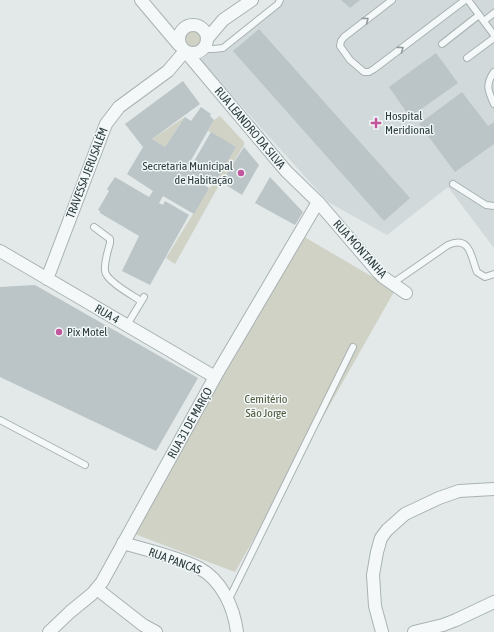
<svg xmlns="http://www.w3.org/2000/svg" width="494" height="632" font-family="'Asap Condensed',sans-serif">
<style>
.built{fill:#d1d9db}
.green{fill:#cfd2c5}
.building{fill:#bbc4c6}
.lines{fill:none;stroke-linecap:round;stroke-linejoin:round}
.service-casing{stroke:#a9b2b3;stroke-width:8}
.minor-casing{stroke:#a9b2b3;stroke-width:14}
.service{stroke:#f5f8f8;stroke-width:6}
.minor{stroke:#f5f8f8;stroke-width:12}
.oneway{stroke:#919a9c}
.poi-dot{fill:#c0579c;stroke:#f2f7f7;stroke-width:1.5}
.labels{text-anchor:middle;stroke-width:3;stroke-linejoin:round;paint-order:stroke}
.poi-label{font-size:12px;fill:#2d3d40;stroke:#f2f7f7;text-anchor:start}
.street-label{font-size:12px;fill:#2d3d40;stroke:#f2f7f7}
.park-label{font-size:12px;fill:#515a3b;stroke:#f2f7f7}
</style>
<rect width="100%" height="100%" fill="#e3e9e9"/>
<path class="built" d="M280 0H494V248L448 187 387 235 328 202 200 60Z"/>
<g class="green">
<path d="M194 25C213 31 208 54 188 52L179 37 184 28Z"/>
<path d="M220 116 244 142V145L218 187 175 264 166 258 209 188 213 185 236 147 208 131 214 120Z"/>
<path d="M185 117 165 147 152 139Z"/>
<path d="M301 235 395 290 235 572 132 533Z"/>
</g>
<g class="building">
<path d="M341 0H360L350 8Z"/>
<path d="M259 29 410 198 384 221 233 51Z"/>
<path d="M436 53 458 83 410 117 389 87Z"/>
<path d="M183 81 200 104 152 139 165 147 185 117 191 121 201 107 211 114 210 116 214 120 190 162 193 163 211 132 236 147 213 186 193 174 191 177 209 188 194 214 163 196 159 203 163 205 165 201 189 215 150 285 122 271 139 236 100 213V211L98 210 109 191 107 189 115 177 149 197 153 191 127 174 143 147 125 124Z"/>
<path d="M462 92 488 126 494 122V144L455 172 419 124Z"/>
<path d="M244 147 259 165 242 195 221 182Z"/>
<path d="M270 177 303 212 295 225 255 203Z"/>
<path d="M35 285 198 378 156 451 0 377V287Z"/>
</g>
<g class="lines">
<g class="service-casing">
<g id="service">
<path d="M392 0 344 37 341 41 340 46 350 60 364 72H369L374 69 465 0"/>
<path d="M468 0 494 35"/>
<path d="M484 21 494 13"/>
<path d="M442 44 479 15"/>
<path d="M202 49H213L223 48 278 4 280 0"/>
<path d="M467 58 494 38"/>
<path d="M494 72C485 84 488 91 494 104"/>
<path d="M453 184 486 205 494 206"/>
<path d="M94 227 110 239V243C108 251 104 262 105 271 106 281 132 295 141 301"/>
<path d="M393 283 448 245C471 235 471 258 477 272L485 277 494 274"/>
<path d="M127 325 144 297"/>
<path d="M0 420 85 465"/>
<path d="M228 601 353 347"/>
</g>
</g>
<g class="minor-casing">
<g id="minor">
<path d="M141 0 179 45"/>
<circle cx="193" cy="39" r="14"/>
<path d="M207 39 223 20 252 0"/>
<path d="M0 251 215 377"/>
<path d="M47 279 106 124 119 107 168 71 185 51 286 171 318 202 378 272 383 277 406 293"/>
<path d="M123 543C146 550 178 557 199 568 222 580 234 608 237 632"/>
<path d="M97 589 143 625 156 632"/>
<path d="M49 632 70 612 92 594 102 582 215 377 318 202"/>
<path d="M382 632 375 606 373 575 377 552 381 538 387 530 405 514 439 498 459 491 494 489"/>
<path d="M414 632 443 625 456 620 494 602"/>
</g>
</g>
<use href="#service" class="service"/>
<use href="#minor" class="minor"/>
</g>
<defs><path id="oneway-chevron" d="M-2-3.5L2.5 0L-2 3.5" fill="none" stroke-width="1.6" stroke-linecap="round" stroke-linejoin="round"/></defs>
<g class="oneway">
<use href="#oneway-chevron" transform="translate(366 20) rotate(-37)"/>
<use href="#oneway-chevron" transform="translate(401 49) rotate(-37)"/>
</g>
<g class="poi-dot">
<path d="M374 117h4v4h4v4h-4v4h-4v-4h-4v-4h4z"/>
<circle cx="241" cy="173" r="4"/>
<circle cx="59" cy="332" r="4"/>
</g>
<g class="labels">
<g class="poi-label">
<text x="385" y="120">Hospital<tspan x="385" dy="14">Meridional</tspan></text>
<text x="233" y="170" text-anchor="end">Secretaria Municipal<tspan x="233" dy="14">de Habitação</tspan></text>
<text x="67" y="336">Pix Motel</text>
</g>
<g class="street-label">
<text transform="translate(250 128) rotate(50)" y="4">RUA LEANDRO DA SILVA</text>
<text transform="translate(87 173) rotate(-69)" y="4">TRAVESSA JERUSALÉM</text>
<text transform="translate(360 249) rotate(48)" y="4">RUA MONTANHA</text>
<text transform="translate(107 314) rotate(30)" y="4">RUA 4</text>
<text transform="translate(190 423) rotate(-61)" y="4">RUA 31 DE MARÇO</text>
<text transform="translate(175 561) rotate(20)" y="4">RUA PANCAS</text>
</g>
<g class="park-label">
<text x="266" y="403">Cemitério<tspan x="266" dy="14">São Jorge</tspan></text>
</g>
</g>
</svg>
